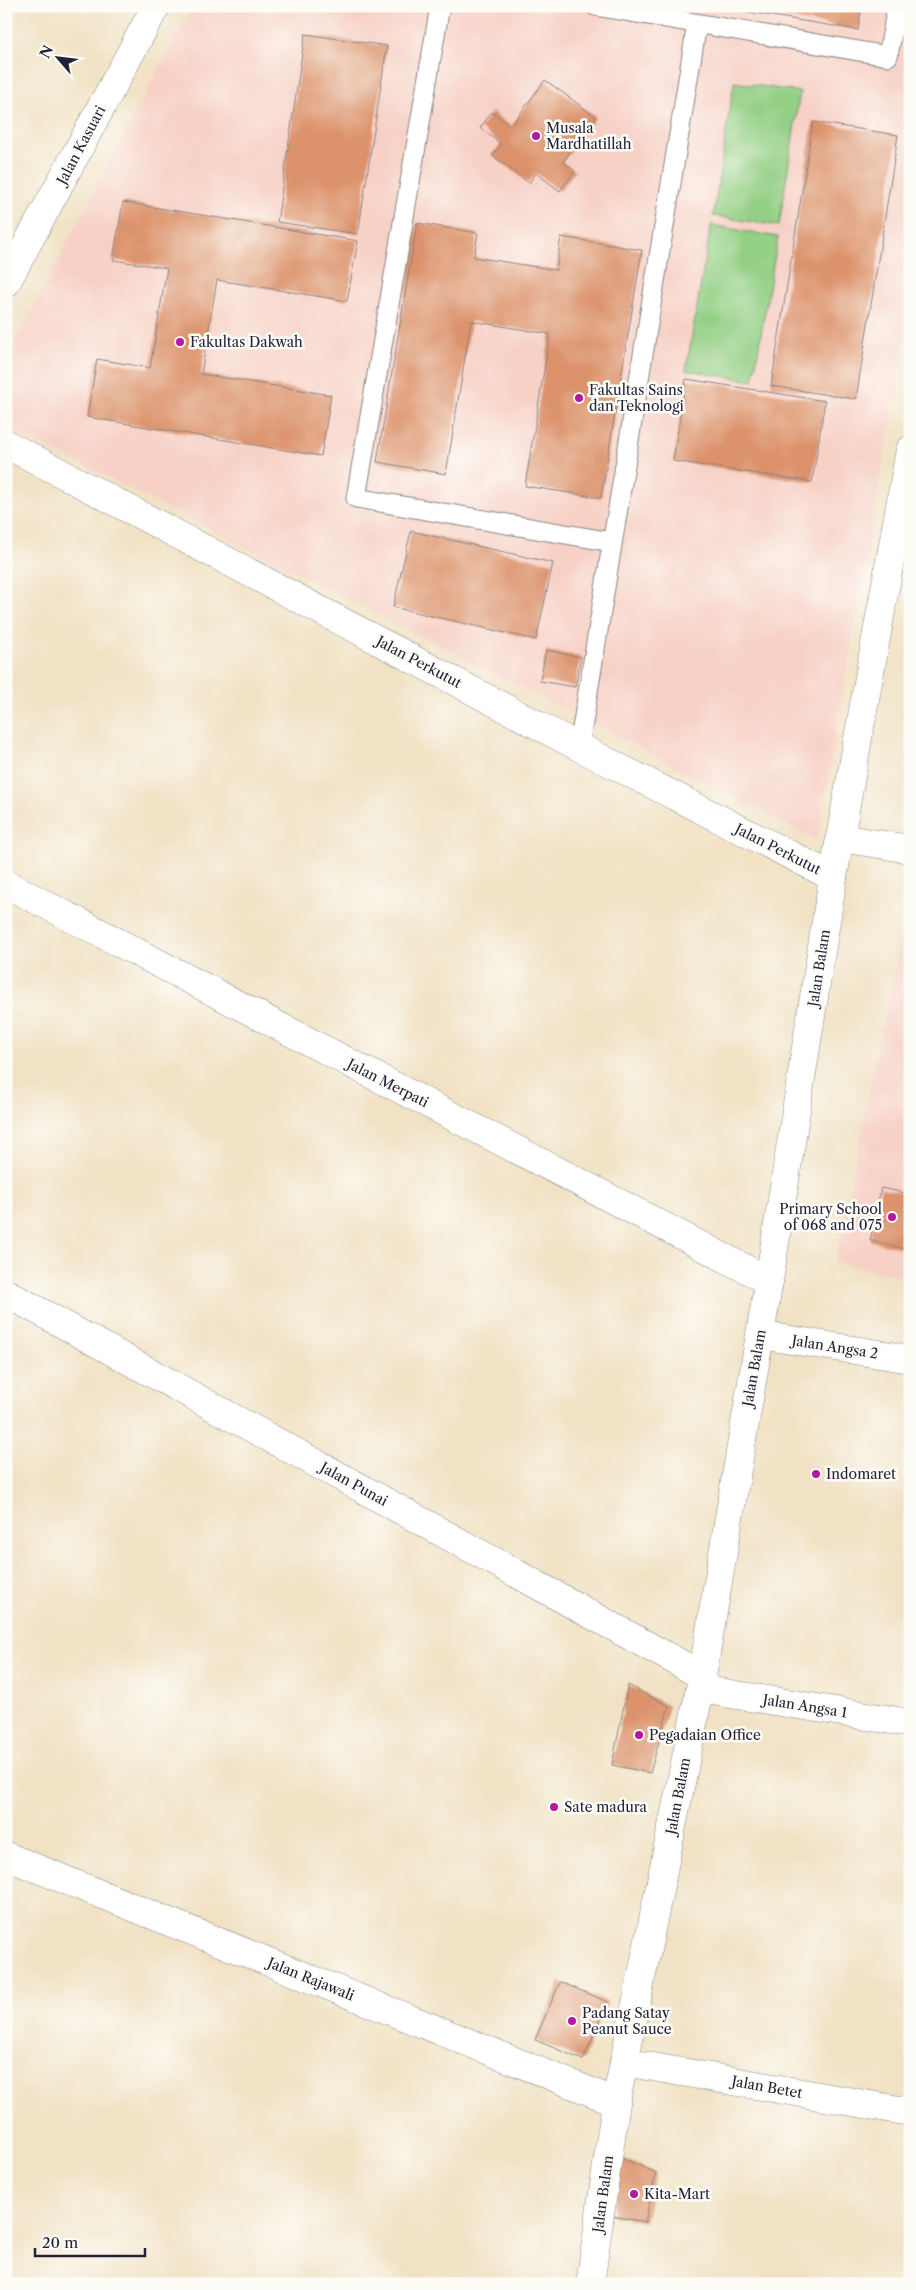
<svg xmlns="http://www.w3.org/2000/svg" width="916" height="2290" font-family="'Libre Caslon Text',serif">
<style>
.built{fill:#f7d1c6}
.green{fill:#93cf84;stroke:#5a7860}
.building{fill:#dc926a}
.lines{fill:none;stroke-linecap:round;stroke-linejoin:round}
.service-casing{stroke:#8a8280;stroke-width:21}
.minor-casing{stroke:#8a8280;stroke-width:29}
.tertiary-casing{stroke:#8a8280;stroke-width:29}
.secondary-casing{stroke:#8a8280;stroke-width:29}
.service{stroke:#fff;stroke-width:19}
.minor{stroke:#fff;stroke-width:28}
.tertiary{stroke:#fff;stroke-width:28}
.secondary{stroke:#fff;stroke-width:28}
.poi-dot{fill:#b5179e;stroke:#fdfcf7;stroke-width:2}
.labels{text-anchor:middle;stroke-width:5;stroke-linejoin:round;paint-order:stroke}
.poi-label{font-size:14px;fill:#22223b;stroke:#fdfcf7;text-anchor:start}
.street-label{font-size:14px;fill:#22223b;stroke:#fdfcf7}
</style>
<rect width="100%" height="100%" fill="#fdfcf7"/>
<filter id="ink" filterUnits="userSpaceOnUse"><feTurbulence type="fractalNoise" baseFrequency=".02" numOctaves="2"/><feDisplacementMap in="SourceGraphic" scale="10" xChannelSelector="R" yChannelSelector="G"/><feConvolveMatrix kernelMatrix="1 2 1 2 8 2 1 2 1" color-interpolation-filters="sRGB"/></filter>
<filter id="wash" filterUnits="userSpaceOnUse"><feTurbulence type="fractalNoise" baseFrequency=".0096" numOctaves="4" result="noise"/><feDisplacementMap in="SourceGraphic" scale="20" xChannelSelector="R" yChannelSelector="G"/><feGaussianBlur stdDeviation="1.12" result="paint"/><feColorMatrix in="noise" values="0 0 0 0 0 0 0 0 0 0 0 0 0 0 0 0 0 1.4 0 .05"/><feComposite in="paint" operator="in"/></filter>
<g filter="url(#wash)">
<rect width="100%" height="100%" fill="#f1e2c5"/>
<g class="built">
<path d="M192 6H910V311L817 841 584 719 6 426V359Z"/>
<path d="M909 895H910V1279L835 1262Z"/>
</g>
<g class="green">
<path d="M734 82 800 92 779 226 713 216Z"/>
<path d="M711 225 778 237 753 381 686 370Z"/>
</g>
<g id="blocks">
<g class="building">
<path d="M725 6H862L858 30 724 8Z"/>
<path d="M305 34 387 46 358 234 277 222Z"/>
<path d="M545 80 596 117 563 162 575 171 560 191 536 173 529 183 492 155 501 144 480 128 492 112 511 126Z"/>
<path d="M813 122 898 135 856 399 771 386Z"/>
<path d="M123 202 358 241 347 301 217 280 201 374 331 395 321 456 87 417 97 359 150 368 167 268 113 260Z"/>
<path d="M417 223 478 233 474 257 556 270 561 237 642 250 601 498 525 486 550 334 471 321 446 474 377 462Z"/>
<path d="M686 379 825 401 812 482 673 461Z"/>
<path d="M411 531 553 563 536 640 393 607Z"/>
<path d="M546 650 581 657 575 687 540 681Z"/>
<path d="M881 1188 910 1194V1250L870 1241Z"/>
<path d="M628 1685 669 1706 650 1773 612 1765Z"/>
<path d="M560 1982 608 2002 583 2060 535 2040Z"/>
<path d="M620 2157 656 2173 645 2222 613 2216Z"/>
</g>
</g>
</g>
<g filter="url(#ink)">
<use href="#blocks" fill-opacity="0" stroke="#8a8280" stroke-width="1"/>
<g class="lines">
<g class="service-casing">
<g id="service">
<path d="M440 6 356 498 612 542"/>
<path d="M595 6 888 56 897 6"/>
<path d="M579 747 697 24"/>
</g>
</g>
<g class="minor-casing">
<g id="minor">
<path d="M6 283 156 6"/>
<path d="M6 444 579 747 833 877"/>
<path d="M840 838 910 849"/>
<path d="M6 884 769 1281"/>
<path d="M6 1293 701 1675"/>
<path d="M760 1335 910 1359"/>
<path d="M700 1689 910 1723"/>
<path d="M624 2062 910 2112"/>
</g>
</g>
<g class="tertiary-casing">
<path id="tertiary" d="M590 2284 616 2102"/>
</g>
<g class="secondary-casing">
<path id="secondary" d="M6 1856 616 2102 700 1689 769 1281 833 877 910 450"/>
</g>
<use href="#service" class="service"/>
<use href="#minor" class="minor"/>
<use href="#tertiary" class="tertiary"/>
<use href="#secondary" class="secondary"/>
</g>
</g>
<g class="poi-dot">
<circle cx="536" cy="136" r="5"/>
<circle cx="180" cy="342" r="5"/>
<circle cx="579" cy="398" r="5"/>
<circle cx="892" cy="1217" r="5"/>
<circle cx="816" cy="1474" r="5"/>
<circle cx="639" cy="1735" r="5"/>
<circle cx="554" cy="1807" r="5"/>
<circle cx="572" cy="2021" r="5"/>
<circle cx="634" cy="2194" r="5"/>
</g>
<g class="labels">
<g class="poi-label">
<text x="546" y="133">Musala<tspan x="546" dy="16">Mardhatillah</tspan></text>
<text x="190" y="347">Fakultas Dakwah</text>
<text x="589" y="395">Fakultas Sains<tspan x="589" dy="16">dan Teknologi</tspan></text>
<text x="882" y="1214" text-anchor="end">Primary School<tspan x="882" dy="16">of 068 and 075</tspan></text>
<text x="826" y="1479">Indomaret</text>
<text x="649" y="1740">Pegadaian Office</text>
<text x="564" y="1812">Sate madura</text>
<text x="582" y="2018">Padang Satay<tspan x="582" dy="16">Peanut Sauce</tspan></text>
<text x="644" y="2199">Kita-Mart</text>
</g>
<g class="street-label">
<text transform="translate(81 145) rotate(-62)" y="5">Jalan Kasuari</text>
<text transform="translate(419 662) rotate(28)" y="5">Jalan Perkutut</text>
<text transform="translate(778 849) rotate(27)" y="5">Jalan Perkutut</text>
<text transform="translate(819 968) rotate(-81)" y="5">Jalan Balam</text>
<text transform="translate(388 1083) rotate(27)" y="5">Jalan Merpati</text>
<text transform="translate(835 1347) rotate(9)" y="5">Jalan Angsa 2</text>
<text transform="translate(754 1368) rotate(-80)" y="5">Jalan Balam</text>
<text transform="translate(354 1484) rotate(29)" y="5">Jalan Punai</text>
<text transform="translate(805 1706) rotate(9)" y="5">Jalan Angsa 1</text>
<text transform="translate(678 1796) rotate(-79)" y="5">Jalan Balam</text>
<text transform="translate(311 1979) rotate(22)" y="5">Jalan Rajawali</text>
<text transform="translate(767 2087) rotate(10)" y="5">Jalan Betet</text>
<text transform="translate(603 2194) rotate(-82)" y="5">Jalan Balam</text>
</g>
</g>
<rect width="916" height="2290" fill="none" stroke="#fdfcf7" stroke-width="25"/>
<g transform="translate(58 58) rotate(298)" stroke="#fdfcf7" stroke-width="4" paint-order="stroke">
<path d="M0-4L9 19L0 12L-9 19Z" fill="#22223b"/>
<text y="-8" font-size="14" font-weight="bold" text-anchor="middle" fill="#22223b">N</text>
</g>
<path d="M35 2248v8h110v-8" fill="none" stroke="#22223b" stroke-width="2.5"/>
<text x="42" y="2248" font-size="15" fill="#22223b" stroke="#fdfcf7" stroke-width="4" paint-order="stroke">20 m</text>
</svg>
